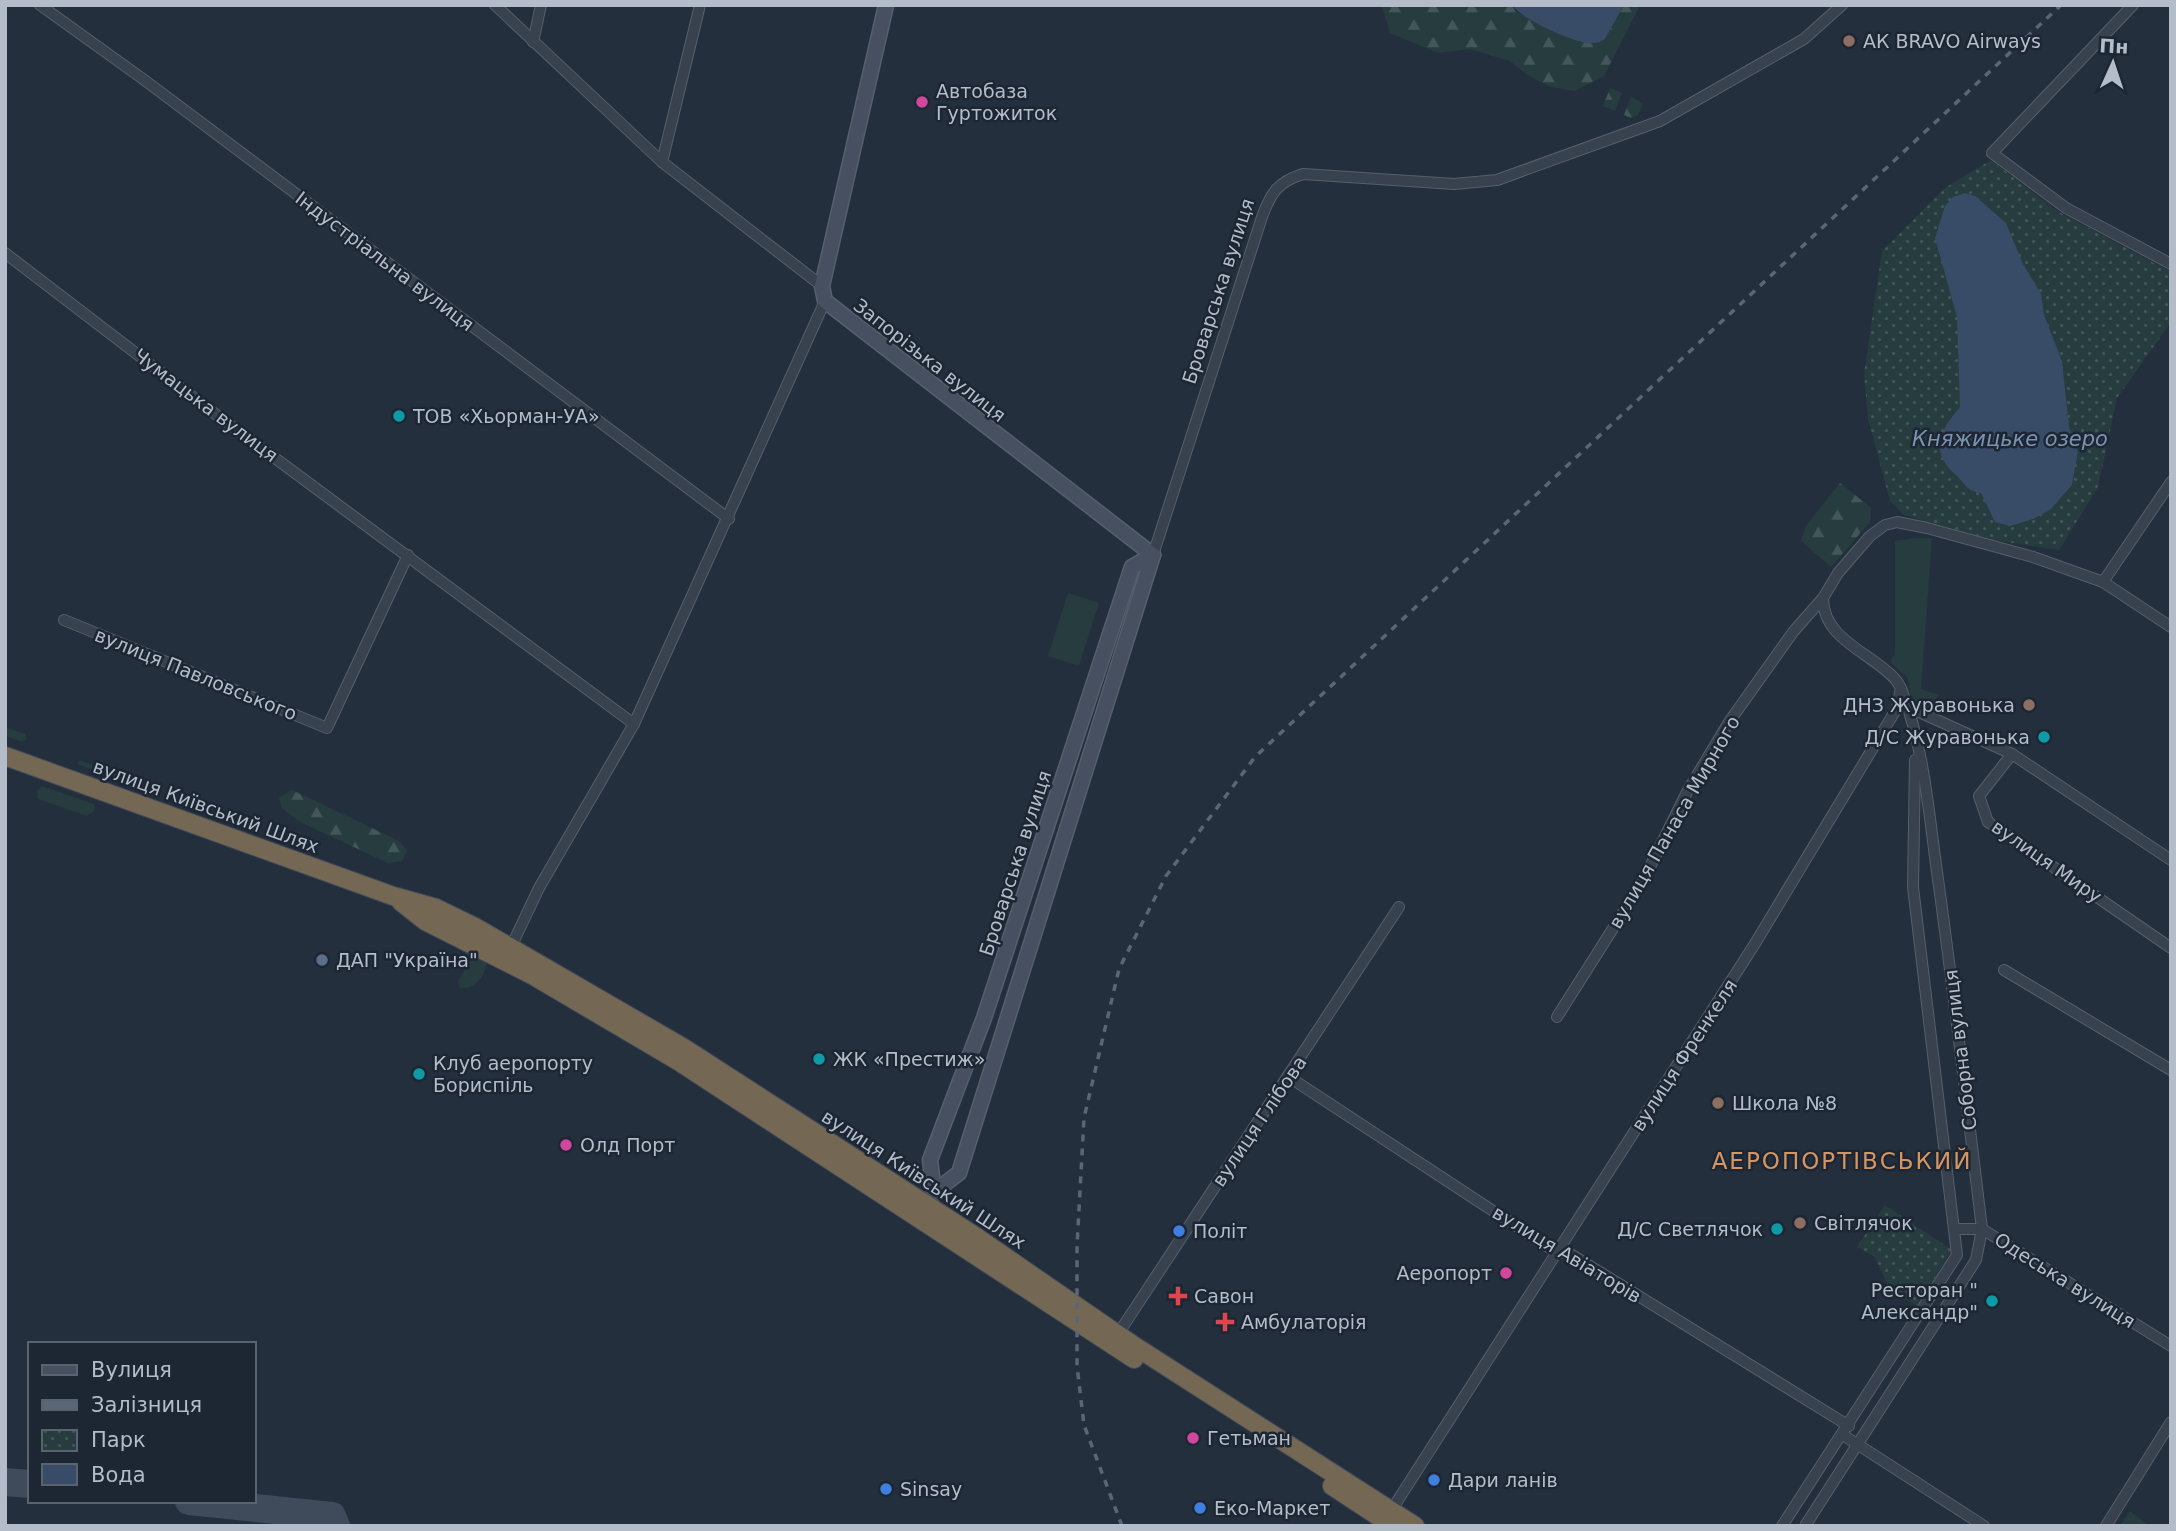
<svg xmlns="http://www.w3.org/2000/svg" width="2176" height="1531" font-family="'DejaVu Sans',sans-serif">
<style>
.grass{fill:#263c3f}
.forest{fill:url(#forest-firs)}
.park{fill:url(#park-dots)}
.water{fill:#394c67}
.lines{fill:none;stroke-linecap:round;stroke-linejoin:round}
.taxiway{stroke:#3f4a5a;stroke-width:28}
.street-casing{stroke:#565f6c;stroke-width:12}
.secondary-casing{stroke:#565f6c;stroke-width:17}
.highway-casing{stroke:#434c59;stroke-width:20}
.street{stroke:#38414e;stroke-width:10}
.secondary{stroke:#465061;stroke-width:14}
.highway{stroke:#746855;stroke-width:18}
.rail{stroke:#5a6575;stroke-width:3.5;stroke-dasharray:7 7;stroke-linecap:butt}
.education-dot{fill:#8d6e63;stroke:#1d2633;stroke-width:2.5}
.hotel-dot{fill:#d1479c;stroke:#1d2633;stroke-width:2.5}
.culture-dot{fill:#0f9aa8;stroke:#1d2633;stroke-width:2.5}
.service-dot{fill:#5c6f8a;stroke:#1d2633;stroke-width:2.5}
.shop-dot{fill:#3f7fe0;stroke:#1d2633;stroke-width:2.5}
.health-dot{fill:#e0444e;stroke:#1d2633;stroke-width:2.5}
.labels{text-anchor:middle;stroke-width:5;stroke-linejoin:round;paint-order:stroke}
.poi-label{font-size:19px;fill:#b4bcc9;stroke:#1d2633;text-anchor:start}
.street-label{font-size:19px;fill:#b4bcc9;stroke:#1d2633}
.water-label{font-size:21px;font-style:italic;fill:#7c92b1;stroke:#1d2633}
.quarter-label{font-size:23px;letter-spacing:2px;fill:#d59563;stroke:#1d2633}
</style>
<defs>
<pattern id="forest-firs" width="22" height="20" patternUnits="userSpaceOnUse" patternTransform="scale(1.75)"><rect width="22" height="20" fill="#263c3f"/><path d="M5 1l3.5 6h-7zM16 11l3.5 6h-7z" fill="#435659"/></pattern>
<pattern id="park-dots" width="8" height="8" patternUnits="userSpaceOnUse" patternTransform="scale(1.75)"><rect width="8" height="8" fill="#263c3f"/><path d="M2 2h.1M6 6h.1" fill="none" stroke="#435659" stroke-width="1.8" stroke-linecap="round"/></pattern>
</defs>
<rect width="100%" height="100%" fill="#242f3e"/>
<g class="grass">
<path d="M1913 538H1932L1921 689 1938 695 1930 711 1913 703 1907 677 1890 662 1895 654V541Z"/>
<path d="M1068 593 1099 603 1079 666 1048 656Z"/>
<path d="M5 727 25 734 27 739 22 742 5 736Z"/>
<path d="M79 760 154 788 155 792 77 764Z"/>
<path d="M42 786 94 804 95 810 87 816 38 799 37 791Z"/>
<path d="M465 947 487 960C486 974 476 990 460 988L458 982 467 966Z"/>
<path d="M2130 1511 2149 1526H2120Z"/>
</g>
<g class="forest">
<path d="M1382 5H1512L1516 12 1594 44 1605 39 1624 5H1640L1604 76 1575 91 1551 87 1529 76 1510 61 1470 49 1438 53 1390 33Z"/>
<path d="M1610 88 1622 93 1615 111 1603 106Z"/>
<path d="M1631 97 1643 103 1638 115 1631 118 1624 115Z"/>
<path d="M1840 483 1871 508 1870 522 1831 567 1801 541 1806 526Z"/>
<path d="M292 790 399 841 407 850 402 861 388 863 300 822 282 808 279 797Z"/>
</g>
<g class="park">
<path d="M1991 160 2057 211 2171 272V322L2117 398 2098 487 2059 550 1993 540 1904 515 1890 501 1868 419 1864 374 1882 251 1945 188Z"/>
<path d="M1885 1205 1952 1250 1917 1306 1890 1289 1874 1256 1857 1247Z"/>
</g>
<g class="water">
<path d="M1512 5H1624L1605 39C1602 41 1598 43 1594 43 1578 46 1520 18 1512 5Z"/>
<path d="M1965 193 1975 196 2006 223 2023 264 2041 294 2044 315 2062 361 2069 427 2078 452 2072 485 2050 510 2033 519 2010 526 1995 522 1981 493C1966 491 1966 484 1955 474 1929 451 1940 430 1960 407L1957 317 1935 238 1945 206 1953 197Z"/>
</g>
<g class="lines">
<g class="taxiway">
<path d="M5 1482 30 1484"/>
<path d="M189 1501 332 1516 336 1526"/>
</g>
<g class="street-casing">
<g id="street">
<path d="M40 5 143 79 729 519"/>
<path d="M495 5 662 162 822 286"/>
<path d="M2133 5 1992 153 2066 208 2171 264"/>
<path d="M533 42 541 5"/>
<path d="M662 162 700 5"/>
<path d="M5 253 210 410 634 724"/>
<path d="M1153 555 1262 217C1271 192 1278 182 1303 174L1454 184 1497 180 1660 121 1804 39 1842 5"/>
<path d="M2103 582 2171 482"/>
<path d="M64 620 327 728 408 555"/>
<path d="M1908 707 2012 754 2171 860"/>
<path d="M2012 754 1979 796 1988 822 2171 948"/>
<path d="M509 951 539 888 634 724 825 301"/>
<path d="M2004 970 2171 1070"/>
<path d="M1557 1017 1643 881 1687 792 1729 722 1793 632 1823 598 1838 573 1870 536 1885 525 1897 522 1927 528 2033 557 2103 582 2171 627"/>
<path d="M1289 1077 1557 1253H1569L1849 1426"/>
<path d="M1955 1229H1982L2171 1346"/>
<path d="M1118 1334 1399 907"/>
<path d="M1843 1435 1984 1526"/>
<path d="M1389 1514 1756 942 1897 708 1901 688 1896 680C1871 652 1823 640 1823 598"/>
<path d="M1782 1526 1957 1255 1913 887 1915 760"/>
<path d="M1805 1526 1976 1260 1982 1229C1968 1112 1954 996 1938 879 1929 817 1925 751 1902 691"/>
<path d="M2106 1526 2171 1422"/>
</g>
</g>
<g class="secondary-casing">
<g id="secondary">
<path d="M886 5 822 286 825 301 1153 555"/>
<path d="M934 1192 930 1160 984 1018 1132 567 1153 555"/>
<path d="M924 1213 934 1192 959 1173 1153 555"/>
</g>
</g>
<g class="highway-casing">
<g id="highway">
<path d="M5 756 393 896 436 908 475 927 684 1048 975 1236 1133 1345 1415 1526"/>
<path d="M401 902 425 921 532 975 678 1061 1134 1359"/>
<path d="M1332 1486 1393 1526"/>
</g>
</g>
<use href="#street" class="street"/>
<use href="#secondary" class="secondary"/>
<use href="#highway" class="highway"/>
<path class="rail" d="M1122 1526 1084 1425 1077 1366V1246L1084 1118 1119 969 1166 876 1255 757 2061 5"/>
</g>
<g class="education-dot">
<circle cx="1849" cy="41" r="7"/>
<circle cx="2029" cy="705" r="7"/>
<circle cx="1718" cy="1103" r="7"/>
<circle cx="1800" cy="1223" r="7"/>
</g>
<g class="hotel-dot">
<circle cx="922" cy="102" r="7"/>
<circle cx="566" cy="1145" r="7"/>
<circle cx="1506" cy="1273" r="7"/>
<circle cx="1193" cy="1438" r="7"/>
</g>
<g class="culture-dot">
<circle cx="399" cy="416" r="7"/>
<circle cx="2044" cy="737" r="7"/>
<circle cx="819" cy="1059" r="7"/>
<circle cx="419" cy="1074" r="7"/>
<circle cx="1777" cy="1229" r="7"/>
<circle cx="1992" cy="1301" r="7"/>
</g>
<circle class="service-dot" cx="322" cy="960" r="7"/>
<g class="shop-dot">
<circle cx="1179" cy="1231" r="7"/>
<circle cx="1434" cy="1480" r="7"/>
<circle cx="886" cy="1489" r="7"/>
<circle cx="1200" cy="1508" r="7"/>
</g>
<g class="health-dot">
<path d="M1174.5 1285.5h7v7h7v7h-7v7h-7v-7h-7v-7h7z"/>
<path d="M1221.5 1311.5h7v7h7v7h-7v7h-7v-7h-7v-7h7z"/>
</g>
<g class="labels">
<g class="poi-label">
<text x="1863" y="48">АК BRAVO Airways</text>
<text x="936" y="98">Автобаза<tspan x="936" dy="22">Гуртожиток</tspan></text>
<text x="413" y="423">ТОВ «Хьорман-УА»</text>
<text x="2015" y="712" text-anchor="end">ДНЗ Журавонька</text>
<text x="2030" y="744" text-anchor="end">Д/С Журавонька</text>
<text x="336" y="967">ДАП "Україна"</text>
<text x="833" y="1066">ЖК «Престиж»</text>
<text x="433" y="1070">Клуб аеропорту<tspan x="433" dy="22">Бориспіль</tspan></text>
<text x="1732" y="1110">Школа №8</text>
<text x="580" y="1152">Олд Порт</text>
<text x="1814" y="1230">Світлячок</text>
<text x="1763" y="1236" text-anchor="end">Д/С Светлячок</text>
<text x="1193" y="1238">Політ</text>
<text x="1492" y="1280" text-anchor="end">Аеропорт</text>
<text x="1978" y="1297" text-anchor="end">Ресторан "<tspan x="1978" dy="22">Александр"</tspan></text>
<text x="1194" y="1303">Савон</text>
<text x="1241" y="1329">Амбулаторія</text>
<text x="1207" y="1445">Гетьман</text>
<text x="1448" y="1487">Дари ланів</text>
<text x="900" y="1496">Sinsay</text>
<text x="1214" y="1515">Еко-Маркет</text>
</g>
<g class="street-label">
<text transform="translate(385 261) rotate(37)" y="7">Індустріальна вулиця</text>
<text transform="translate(1218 291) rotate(-72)" y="7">Броварська вулиця</text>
<text transform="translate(930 360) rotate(38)" y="7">Запорізька вулиця</text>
<text transform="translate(206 405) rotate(37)" y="7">Чумацька вулиця</text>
<text transform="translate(196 674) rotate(22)" y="7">вулиця Павловського</text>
<text transform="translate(206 806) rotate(20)" y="7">вулиця Київський Шлях</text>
<text transform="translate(1674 822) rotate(-60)" y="7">вулиця Панаса Мирного</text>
<text transform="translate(2047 861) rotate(35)" y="7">вулиця Миру</text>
<text transform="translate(1015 863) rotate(-72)" y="7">Броварська вулиця</text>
<text transform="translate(1960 1050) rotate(-97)" y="7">Соборна вулиця</text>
<text transform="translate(1684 1055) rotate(-57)" y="7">вулиця Френкеля</text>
<text transform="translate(1259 1121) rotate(-56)" y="7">вулиця Глібова</text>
<text transform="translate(924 1179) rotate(33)" y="7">вулиця Київський Шлях</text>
<text transform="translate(1567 1254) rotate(31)" y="7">вулиця Авіаторів</text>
<text transform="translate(2065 1280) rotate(32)" y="7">Одеська вулиця</text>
</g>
<g class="water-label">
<text x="2010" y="446">Княжицьке озеро</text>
</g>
<g class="quarter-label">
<text x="1842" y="1169">АЕРОПОРТІВСЬКИЙ</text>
</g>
</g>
<rect width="2176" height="1531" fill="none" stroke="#b4bcc9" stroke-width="14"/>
<rect x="28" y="1342" width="228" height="161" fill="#1d2633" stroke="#59626f" stroke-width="2"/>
<rect x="42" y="1365" width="35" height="10" fill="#465061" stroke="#59626f" stroke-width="2"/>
<text x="91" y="1377" font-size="21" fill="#b4bcc9">Вулиця</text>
<rect x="42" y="1400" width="35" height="10" fill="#5a6575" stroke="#59626f" stroke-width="2"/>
<text x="91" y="1412" font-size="21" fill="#b4bcc9">Залізниця</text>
<rect x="42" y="1430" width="35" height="21" fill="url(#park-dots)" stroke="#59626f" stroke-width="2"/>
<text x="91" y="1447" font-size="21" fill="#b4bcc9">Парк</text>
<rect x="42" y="1464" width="35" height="21" fill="#394c67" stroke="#59626f" stroke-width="2"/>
<text x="91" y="1482" font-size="21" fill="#b4bcc9">Вода</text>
<g transform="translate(2113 63) rotate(3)" stroke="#1d2633" stroke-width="5" paint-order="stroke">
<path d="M0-5L12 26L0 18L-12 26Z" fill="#b4bcc9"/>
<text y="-10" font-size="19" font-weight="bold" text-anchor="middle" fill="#b4bcc9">Пн</text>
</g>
</svg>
